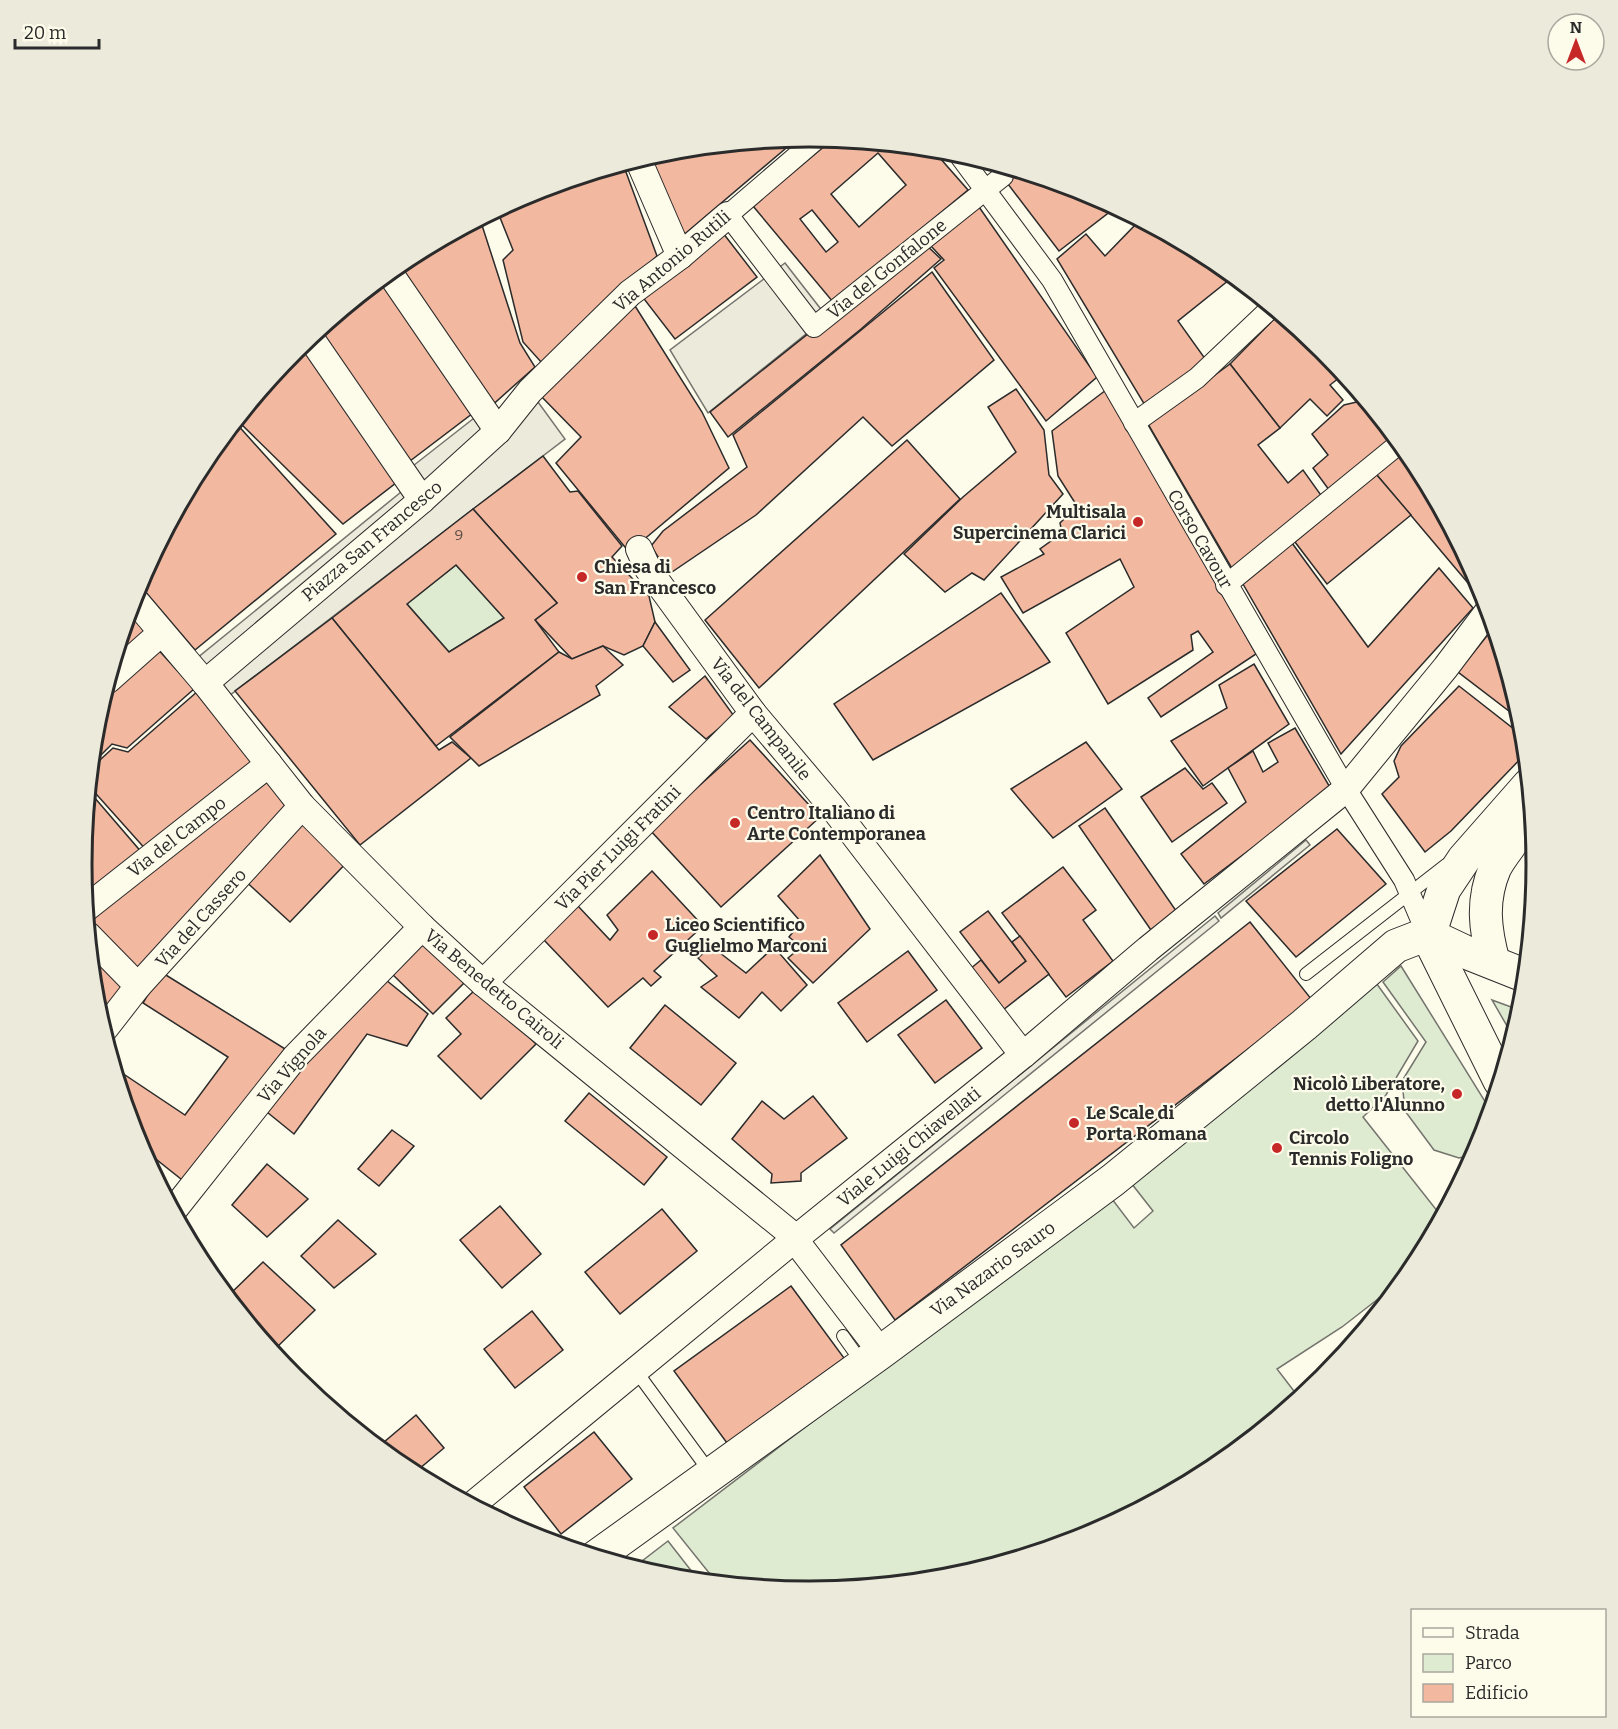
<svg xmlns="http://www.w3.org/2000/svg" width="1618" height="1729" font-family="Bitter,serif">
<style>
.green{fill:#deebd1;stroke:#74746e;stroke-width:1.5}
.parking{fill:#eceadb;stroke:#74746e;stroke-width:1.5}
.building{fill:#f2b8a0;stroke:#2b2b2b;stroke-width:1.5;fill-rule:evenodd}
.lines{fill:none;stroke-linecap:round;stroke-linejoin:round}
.service-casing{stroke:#2b2b2b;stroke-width:14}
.pedestrian-casing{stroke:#2b2b2b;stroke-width:22}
.minor-casing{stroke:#2b2b2b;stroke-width:28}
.tertiary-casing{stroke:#2b2b2b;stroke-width:34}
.secondary-casing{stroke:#2b2b2b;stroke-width:35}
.service{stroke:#fdfbea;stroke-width:12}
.pedestrian{stroke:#fdfbea;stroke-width:20}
.minor{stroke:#fdfbea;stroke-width:26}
.tertiary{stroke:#fdfbea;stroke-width:32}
.secondary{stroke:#fdfbea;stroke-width:33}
.poi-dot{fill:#c62828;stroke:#fdfbea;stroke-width:2}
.labels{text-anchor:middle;stroke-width:4.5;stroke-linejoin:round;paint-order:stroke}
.number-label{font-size:15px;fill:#5d4e48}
.street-label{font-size:18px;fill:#2b2b2b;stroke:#fdfbea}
.poi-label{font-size:18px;font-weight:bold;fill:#2b2b2b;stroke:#fdfbea;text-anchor:start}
.rim{fill:none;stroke:#2b2b2b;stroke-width:3}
</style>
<rect width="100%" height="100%" fill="#fdfbea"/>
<g class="green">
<path d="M456 565 504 618 449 652 407 604Z"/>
<path d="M1401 966 1491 1111 1481 1143 1476 1154 1459 1158 1434 1150 1405 1111 1402 1081 1426 1042 1383 982Z"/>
<path d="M1374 980 1418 1041 1386 1095 1363 1117 1442 1217 1410 1274 1342 1327 1277 1369 1300 1399 1213 1470 1087 1537 951 1579 809 1592 718 1584 673 1528 1109 1195 1134 1228 1153 1211 1128 1179Z"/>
<path d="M1492 1000 1522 1011 1514 1038Z"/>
<path d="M668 1541 700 1582 667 1578 633 1568Z"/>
</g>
<g class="parking">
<path d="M785 263 827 317 708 413 670 350Z"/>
<path d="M530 391 565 439 225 699 196 659 417 479 409 469 478 415 487 427Z"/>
<path d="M1306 840 1310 845 1221 918 1218 913Z"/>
<path d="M1215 916 1219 921 834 1233 830 1229Z"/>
</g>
<g class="building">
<path d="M798 138 680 238 645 157 667 150Z"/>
<path d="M833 139 932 149 968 190 833 302 753 206ZM878 153 906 185 859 227 831 194ZM812 210 838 242 826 252 800 219Z"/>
<path d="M992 163 1088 192 1116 207 1059 251Z"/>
<path d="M623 164 657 256 542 363 523 342 503 260 513 250 497 210 531 192Z"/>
<path d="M977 204 1097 377 1046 421 934 268 944 260 931 246Z"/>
<path d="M480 219 520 343 535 367 489 408 394 268 405 259Z"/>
<path d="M1140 220 1214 259 1234 276 1178 321 1206 360 1146 407 1057 259 1086 234 1105 256Z"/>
<path d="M723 233 757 277 675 339 641 295Z"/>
<path d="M923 242 941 259 861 329 728 437 710 412Z"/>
<path d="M932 272 994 360 892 446 863 417 756 515 669 574 651 546 663 531 747 467 733 435Z"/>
<path d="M386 275 477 410 410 461 314 333Z"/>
<path d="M630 298 702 412 729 468 629 552 556 463 581 437 537 392Z"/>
<path d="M1280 313 1324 350 1344 374 1330 385 1343 400 1327 416 1310 399 1280 428 1230 364Z"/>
<path d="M306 340 401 479 343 524 237 420 294 349Z"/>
<path d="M1230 364 1280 428 1258 445 1288 483 1303 470 1323 498 1234 572 1148 424Z"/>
<path d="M1016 389 1044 430 1049 475 1063 494 984 580 972 573 945 592 904 554 963 497 1016 452 988 407Z"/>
<path d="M1106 390 1256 654 1161 717 1148 698 1213 652 1198 631 1191 635 1193 650 1108 704 1066 633 1134 587 1120 559 1023 613 1001 577 1044 554 1040 549 1062 533 1060 523 1077 506 1058 476 1052 431Z"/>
<path d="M1365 400 1398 440 1332 494 1313 468 1328 455 1312 434 1344 405Z"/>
<path d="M235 422 336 534 195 650 138 583 204 460Z"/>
<path d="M907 440 960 499 759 688 705 620Z"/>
<path d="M1402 446 1414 460 1482 586 1483 591 1479 596 1376 474Z"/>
<path d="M543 456 570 492 578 491 622 546 612 557 649 596 655 622 643 646 624 655 603 646 572 659 535 620 557 603 473 509Z"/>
<path d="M1376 474 1411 515 1327 584 1295 542Z"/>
<path d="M473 509 557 603 535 620 559 652 436 746 332 618ZM456 565 504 618 449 652 407 604Z"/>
<path d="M1292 543 1368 647 1439 568 1473 608 1341 754 1243 584Z"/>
<path d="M1001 593 1050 662 873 760 834 704Z"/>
<path d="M129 611 147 635 112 667Z"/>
<path d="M332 618 439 750 452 742 471 758 360 845 235 691Z"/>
<path d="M655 622 690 670 673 682 643 646Z"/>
<path d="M1494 627 1522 721 1458 672Z"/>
<path d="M154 645 194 689 127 748 112 744 91 765 95 722 105 689Z"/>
<path d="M603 646 623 665 596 686 600 695 479 766 450 737 559 652 572 659Z"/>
<path d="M1254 664 1289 724 1203 786 1171 741 1227 708 1219 685Z"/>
<path d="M705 676 734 716 706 739 669 707Z"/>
<path d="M1459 686 1524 737 1526 753 1451 831 1425 852 1382 794 1399 777 1394 761 1401 746Z"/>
<path d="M198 691 262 763 148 852 89 786 90 769 113 748 128 752Z"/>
<path d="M1295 728 1331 789 1204 884 1181 854 1246 802 1228 768 1253 751 1263 772 1278 762 1268 743Z"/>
<path d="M750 740 820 817 721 907 650 830Z"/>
<path d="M1086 742 1122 789 1053 838 1011 789Z"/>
<path d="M1185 768 1203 789 1212 783 1227 803 1172 842 1141 797Z"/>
<path d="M267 771 293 804 137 979 87 929 86 914Z"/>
<path d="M88 790 143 854 85 901 81 864Z"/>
<path d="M1105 808 1179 915 1153 933 1079 826Z"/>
<path d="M302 813 350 859 290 922 242 878Z"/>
<path d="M1337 829 1386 884 1296 957 1246 901Z"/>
<path d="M820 855 870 929 813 983 788 958 801 947 789 937 801 922 778 896Z"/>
<path d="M1063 867 1096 910 1083 920 1113 961 1066 997 1002 913Z"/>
<path d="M652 871 703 926 654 971 661 977 651 986 643 978 608 1007 544 940 578 906 610 940 618 930 607 915Z"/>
<path d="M988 911 1026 961 999 983 960 932Z"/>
<path d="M1250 922 1312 1000 895 1320 841 1245Z"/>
<path d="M423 934 471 976 433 1014 389 971Z"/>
<path d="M1020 936 1049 974 1003 1010 970 969 981 960 999 983 1026 961 1012 942Z"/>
<path d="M89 944 130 985 100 1022 95 1006Z"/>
<path d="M711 946 746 973 774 947 807 985 781 1011 762 992 739 1018 701 987 717 976 698 958Z"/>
<path d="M908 951 937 990 867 1042 838 1003Z"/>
<path d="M161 972 290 1052 186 1183 137 1144 113 1067 185 1115 228 1057 143 1003Z"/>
<path d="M381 976 428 1014 407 1046 367 1034 294 1134 262 1108Z"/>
<path d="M479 986 536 1044 481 1099 438 1056 461 1034 446 1018Z"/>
<path d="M946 1000 982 1048 935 1083 898 1035Z"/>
<path d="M665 1005 736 1063 701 1105 630 1048Z"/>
<path d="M589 1093 667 1157 644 1185 565 1121Z"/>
<path d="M813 1096 847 1138 801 1173V1181L771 1183 772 1174 732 1139 762 1101 784 1119Z"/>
<path d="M392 1130 414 1146 379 1186 358 1169Z"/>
<path d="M267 1164 308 1199 267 1237 232 1205Z"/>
<path d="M500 1206 541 1254 502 1288 460 1240Z"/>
<path d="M662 1209 697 1251 620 1314 585 1272Z"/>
<path d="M338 1220 376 1254 334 1288 301 1256Z"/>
<path d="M263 1262 315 1310 272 1352 227 1297Z"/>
<path d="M791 1286 844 1358 727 1443 674 1371Z"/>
<path d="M532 1311 563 1350 515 1388 484 1349Z"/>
<path d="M416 1415 444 1448 413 1474 377 1448Z"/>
<path d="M594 1432 632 1479 561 1534 524 1487Z"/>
</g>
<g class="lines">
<g class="service-casing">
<g id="service">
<path d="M1306 974 1446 865"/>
<path d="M843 1336 863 1364"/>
<path d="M636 1371 710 1472"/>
</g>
</g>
<g class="pedestrian-casing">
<g id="pedestrian">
<path d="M819 137 728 215 814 327 1003 176"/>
<path d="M957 152 1052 280 1346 789 1404 880 1427 934"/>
<path d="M1134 423 1197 378 1272 307"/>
<path d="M1226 585 1400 443"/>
</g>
</g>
<g class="minor-casing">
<g id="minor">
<path d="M638 159 680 256"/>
<path d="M389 272 498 431"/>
<path d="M310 337 422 500"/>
<path d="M639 549 648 569 753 713 834 809 1023 1055"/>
<path d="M133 598 205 683 302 806 422 927 483 983 789 1232 881 1352"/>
<path d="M108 680 161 633"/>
<path d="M205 683 422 500 498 431 530 391 630 293 680 256 728 215"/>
<path d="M85 909 269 764"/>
<path d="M88 935 138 986"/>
<path d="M483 983 753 713"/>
<path d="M103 1031 138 986 302 806"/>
<path d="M173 1211 295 1057 422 927"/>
<path d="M471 1506 795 1239 1023 1055 1148 949 1346 789 1446 667 1489 610"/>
</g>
</g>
<g class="tertiary-casing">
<path id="tertiary" d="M1494 963C1485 930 1481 901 1495 868 1501 856 1511 845 1518 834 1523 826 1527 818 1532 809"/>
</g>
<g class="secondary-casing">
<g id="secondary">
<path d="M1427 934 1500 1081"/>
<path d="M1427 934 1463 951 1526 976"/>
<path d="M596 1557 881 1352 1113 1180 1304 1025 1396 946 1427 934 1431 929 1444 889 1464 859 1529 785"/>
</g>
</g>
<use href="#service" class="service"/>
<use href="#pedestrian" class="pedestrian"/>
<use href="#minor" class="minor"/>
<use href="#tertiary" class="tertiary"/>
<use href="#secondary" class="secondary"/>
</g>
<g class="poi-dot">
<circle cx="1138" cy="522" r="6"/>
<circle cx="582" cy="577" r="6"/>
<circle cx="735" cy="823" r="6"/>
<circle cx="653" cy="935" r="6"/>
<circle cx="1457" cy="1094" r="6"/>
<circle cx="1074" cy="1123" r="6"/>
<circle cx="1277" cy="1148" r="6"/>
</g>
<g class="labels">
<g class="number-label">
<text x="459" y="540">9</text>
</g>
<g class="street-label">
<text transform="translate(672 261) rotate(-40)" y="6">Via Antonio Rutili</text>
<text transform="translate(887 269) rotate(-39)" y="6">Via del Gonfalone</text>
<text transform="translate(1200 539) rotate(60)" y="6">Corso Cavour</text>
<text transform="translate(372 541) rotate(-40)" y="6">Piazza San Francesco</text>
<text transform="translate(761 719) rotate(52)" y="6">Via del Campanile</text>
<text transform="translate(177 837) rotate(-38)" y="6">Via del Campo</text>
<text transform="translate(618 848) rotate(-45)" y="6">Via Pier Luigi Fratini</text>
<text transform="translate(201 918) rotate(-48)" y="6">Via del Cassero</text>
<text transform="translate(494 989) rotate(40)" y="6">Via Benedetto Cairoli</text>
<text transform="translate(292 1065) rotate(-49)" y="6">Via Vignola</text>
<text transform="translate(909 1147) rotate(-39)" y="6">Viale Luigi Chiavellati</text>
<text transform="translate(993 1269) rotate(-36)" y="6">Via Nazario Sauro</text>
</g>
<g class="poi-label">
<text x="1126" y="518" text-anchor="end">Multisala<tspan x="1126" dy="21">Supercinema Clarici</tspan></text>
<text x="594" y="573">Chiesa di<tspan x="594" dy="21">San Francesco</tspan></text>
<text x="747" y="819">Centro Italiano di<tspan x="747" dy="21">Arte Contemporanea</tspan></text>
<text x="665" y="931">Liceo Scientifico<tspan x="665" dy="21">Guglielmo Marconi</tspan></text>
<text x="1445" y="1090" text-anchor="end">Nicolò Liberatore,<tspan x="1445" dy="21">detto l'Alunno</tspan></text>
<text x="1086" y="1119">Le Scale di<tspan x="1086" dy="21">Porta Romana</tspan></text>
<text x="1289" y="1144">Circolo<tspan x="1289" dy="21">Tennis Foligno</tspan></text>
</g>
</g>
<path d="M0 0H1618V1729H0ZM92 864a717 717 0 1 1 1434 0a717 717 0 1 1-1434 0Z" fill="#eceadb" fill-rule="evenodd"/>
<path class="rim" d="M92 864a717 717 0 1 1 1434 0a717 717 0 1 1-1434 0Z"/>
<rect x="1411" y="1609" width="195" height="108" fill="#fdfbea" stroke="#a9a89e" stroke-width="1.5"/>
<rect x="1423" y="1628" width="30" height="9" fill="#fdfbea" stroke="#a9a89e" stroke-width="1.5"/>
<text x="1465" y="1639" font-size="18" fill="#2b2b2b">Strada</text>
<rect x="1423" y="1654" width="30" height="18" fill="#deebd1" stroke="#a9a89e" stroke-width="1.5"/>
<text x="1465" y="1669" font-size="18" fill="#2b2b2b">Parco</text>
<rect x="1423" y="1684" width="30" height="18" fill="#f2b8a0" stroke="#a9a89e" stroke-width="1.5"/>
<text x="1465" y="1699" font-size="18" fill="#2b2b2b">Edificio</text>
<g transform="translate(1576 42)"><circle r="28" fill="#fdfbea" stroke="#a9a89e" stroke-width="1.5"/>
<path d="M0-4.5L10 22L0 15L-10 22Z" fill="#c62828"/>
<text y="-9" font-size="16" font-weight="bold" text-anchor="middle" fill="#2b2b2b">N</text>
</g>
<path d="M15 39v9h84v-9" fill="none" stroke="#2b2b2b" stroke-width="3"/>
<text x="24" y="39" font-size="18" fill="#2b2b2b" stroke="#fdfbea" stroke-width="4.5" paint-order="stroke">20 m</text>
</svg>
